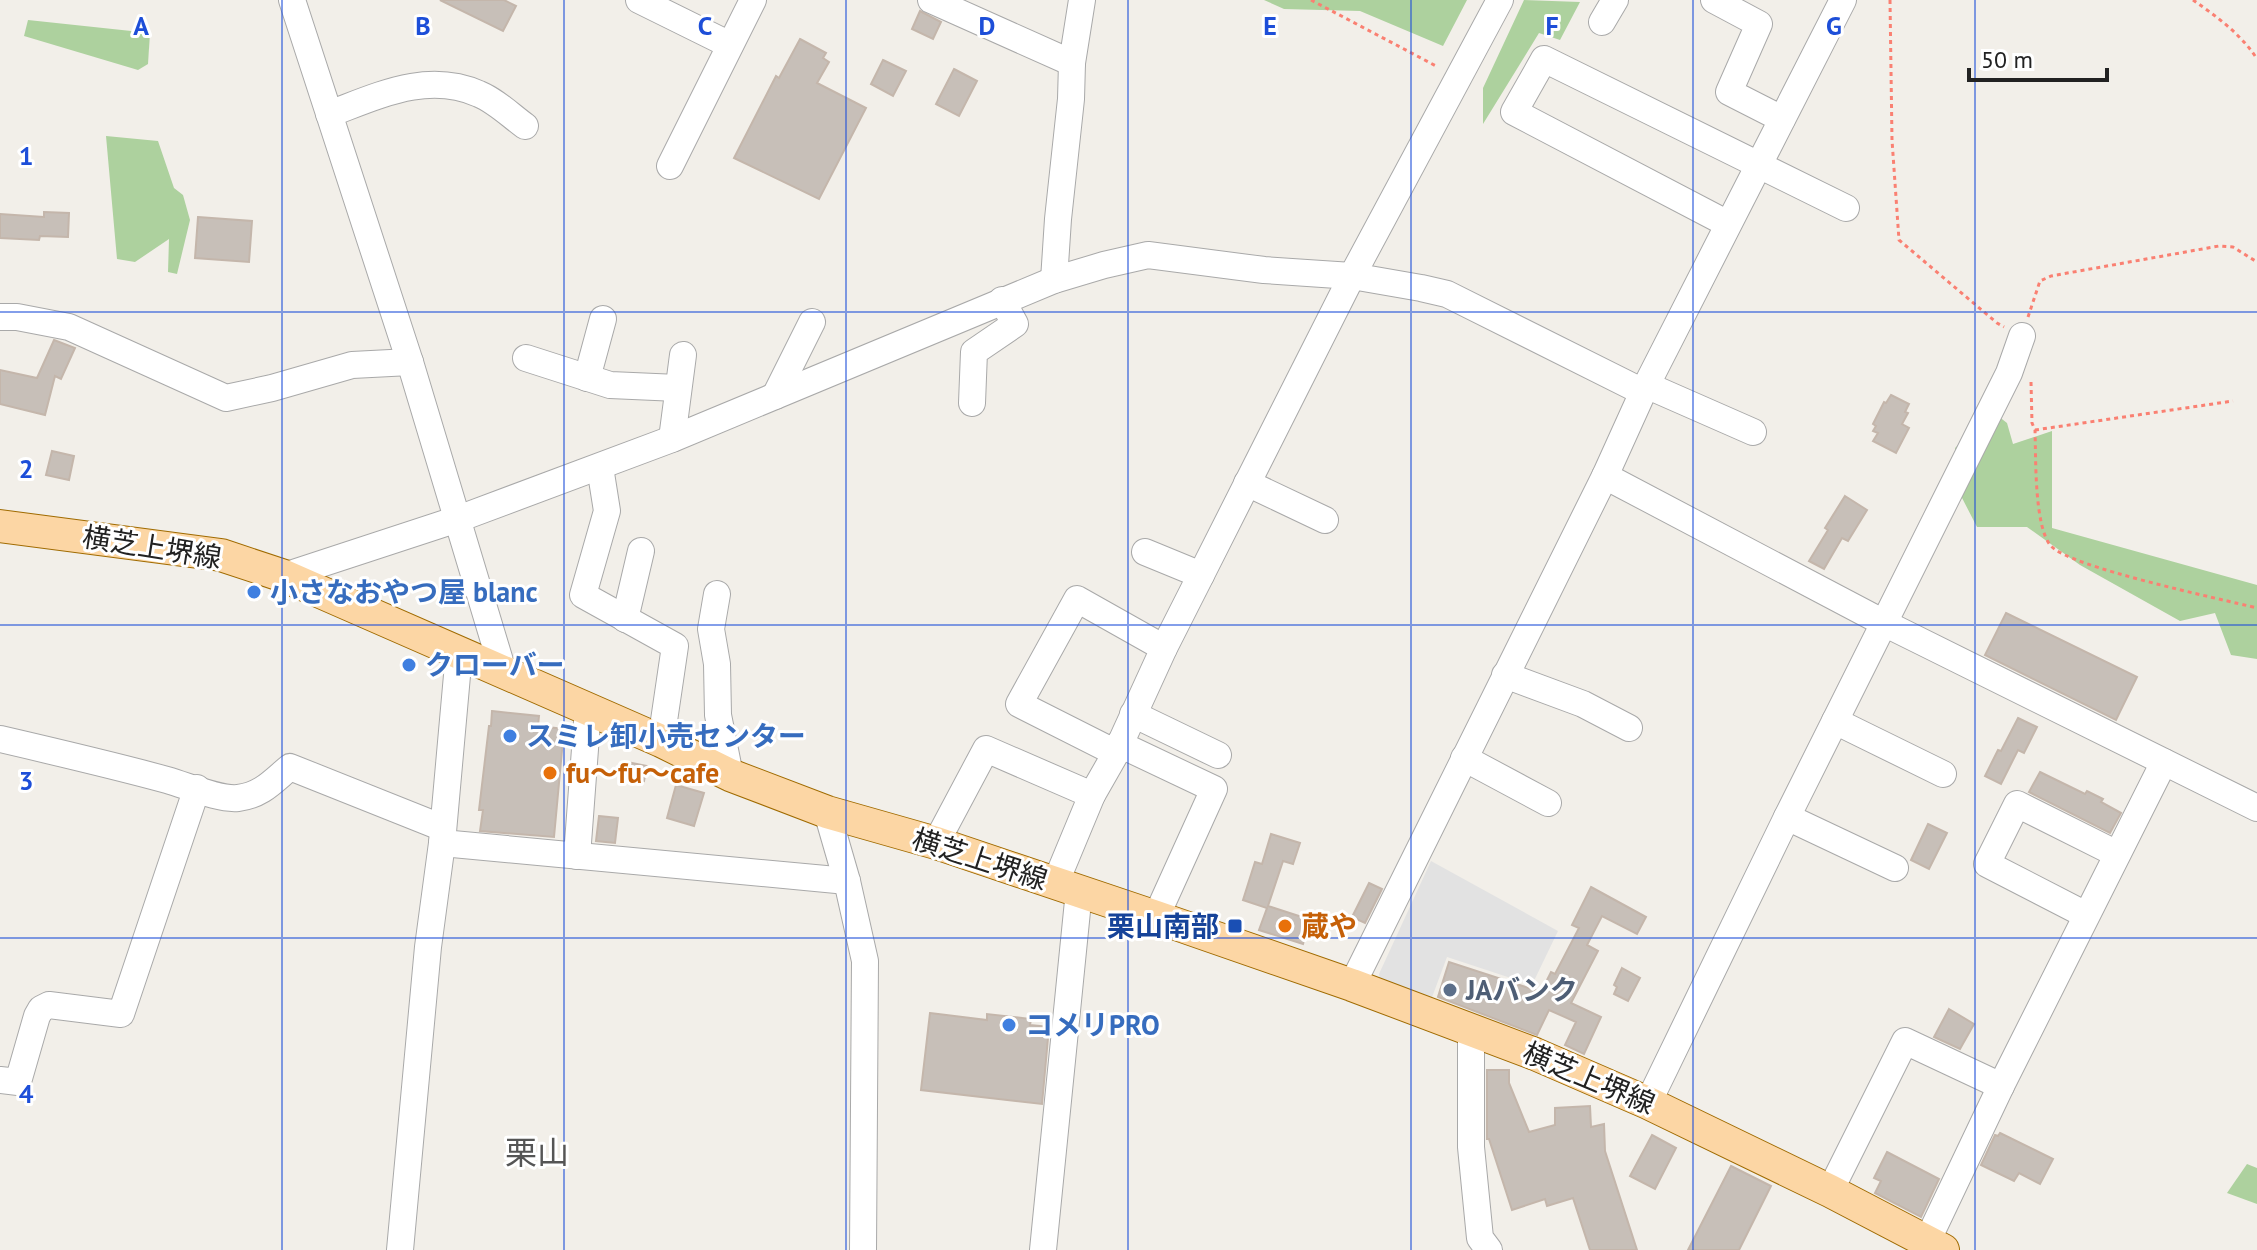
<svg xmlns="http://www.w3.org/2000/svg" width="2257" height="1250" font-family="'PT Sans','Noto Sans JP',sans-serif">
<style>
.forest{fill:#add19e}
.parking{fill:#e2e2e2}
.building{fill:#c7bfb8;stroke:#c4b6ab;stroke-width:2}
.lines{fill:none;stroke-linecap:round;stroke-linejoin:round}
.minor-casing{stroke:#a9a9a9;stroke-width:28}
.major-casing{stroke:#a06b00;stroke-width:34}
.path{stroke:#fa8072;stroke-width:3;stroke-dasharray:4 4;stroke-linecap:butt}
.minor{stroke:#fff;stroke-width:26}
.major{stroke:#fcd6a4;stroke-width:32}
.grid{fill:none;stroke:#1d4ed8;stroke-width:2;stroke-opacity:0.55}
.shop-dot{fill:#3f7fe0;stroke:#fff;stroke-width:3}
.food-dot{fill:#e8710a;stroke:#fff;stroke-width:3}
.transit-dot{fill:#1a4fb4;stroke:#fff;stroke-width:3}
.service-dot{fill:#5c6f8a;stroke:#fff;stroke-width:3}
.labels{text-anchor:middle;stroke-width:6;stroke-linejoin:round;paint-order:stroke}
.street-label{font-size:28px;fill:#222;stroke:#fff}
.shop-label{font-size:28px;font-weight:bold;fill:#366cbe;stroke:#fff;text-anchor:start}
.food-label{font-size:28px;font-weight:bold;fill:#c56008;stroke:#fff;text-anchor:start}
.transit-label{font-size:28px;font-weight:bold;fill:#164399;stroke:#fff;text-anchor:end}
.service-label{font-size:28px;font-weight:bold;fill:#4e5e75;stroke:#fff;text-anchor:start}
.quarter-label{font-size:32px;fill:#555;stroke:#fff}
.grid-label{font-size:26px;text-anchor:middle;font-weight:bold;fill:#1d4ed8;stroke:#fff;stroke-width:6;stroke-linejoin:round;paint-order:stroke}
</style>
<rect width="100%" height="100%" fill="#f2efe9"/>
<g class="forest">
<path d="M1264 0H1467L1443 46 1360 11 1284 9Z"/>
<path d="M1524 0 1580 2 1560 40 1539 33 1483 124V88Z"/>
<path d="M28 20 150 33 148 64 138 70 24 36Z"/>
<path d="M106 136 158 141 174 188 183 195 190 220 177 274 168 272 169 239 135 262 117 259Z"/>
<path d="M1993 412 2007 423 2013 444 2052 431V528L2257 585V659L2231 655 2215 613 2180 621 2080 565 2027 527H1977L1960 494 1955 448Z"/>
<path d="M2247 1164 2257 1168V1204L2227 1193Z"/>
</g>
<path class="parking" d="M1431 861 1558 931 1532 985 1447 957 1431 1000 1380 982 1379 974Z"/>
<g class="building">
<path d="M440 0H504L516 6 503 31Z"/>
<path d="M920 11 941 22 933 39 912 29Z"/>
<path d="M800 39 826 53 823 58 829 62 817 83 866 108 819 199 734 158 776 76 779 78Z"/>
<path d="M883 60 906 71 893 96 871 84Z"/>
<path d="M954 69 977 81 959 116 936 104Z"/>
<path d="M44 212 69 213 68 237 40 236 39 240 0 238V214L44 217Z"/>
<path d="M198 217 252 221 249 262 195 258Z"/>
<path d="M54 340 75 348 61 379 55 376 45 415 0 404V370L37 378Z"/>
<path d="M1891 395 1909 404 1905 412 1908 413 1902 424 1909 428 1896 453 1873 441 1878 433 1873 431 1876 426 1873 424 1884 402 1886 403Z"/>
<path d="M52 451 74 456 69 480 46 475Z"/>
<path d="M1845 496 1867 510 1848 541 1842 538 1824 569 1809 561 1828 530 1825 528Z"/>
<path d="M2006 613 2137 677 2116 720 1985 655Z"/>
<path d="M492 711 539 716 538 726 564 729 554 837 480 831 483 810H479L489 726H491Z"/>
<path d="M2018 718 2037 727 2024 753 2018 750 2001 784 1985 776 1998 750 2001 751Z"/>
<path d="M627 762 647 766 644 781 624 777Z"/>
<path d="M2040 772 2085 794 2087 791 2103 799 2101 802 2121 813 2110 833 2029 792Z"/>
<path d="M676 785 704 793 694 826 667 818Z"/>
<path d="M599 816 618 818 615 843 596 841Z"/>
<path d="M1928 824 1947 833 1929 869 1911 860Z"/>
<path d="M1271 834 1300 843 1293 864 1283 861 1268 906 1311 920 1303 944 1259 930 1267 908 1243 900 1255 862 1262 864Z"/>
<path d="M1369 883 1382 889 1365 923 1352 917Z"/>
<path d="M1591 887 1646 917 1637 934 1602 916 1587 945 1598 951 1571 1003 1601 1017 1584 1054 1565 1045 1576 1022 1549 1010 1537 1035 1438 997 1449 962 1541 992 1551 972 1555 974 1579 928 1572 925Z"/>
<path d="M1622 968 1640 978 1628 1001 1614 994 1617 987 1614 985Z"/>
<path d="M1949 1009 1974 1024 1960 1049 1934 1037Z"/>
<path d="M930 1013 987 1020V1014L1031 1019 1030 1025 1049 1027 1042 1104 921 1090Z"/>
<path d="M1487 1070H1509V1083L1529 1132 1555 1125V1108L1590 1106 1591 1127 1604 1124 1605 1151 1637 1250H1590L1573 1198 1547 1206 1545 1199 1512 1210 1489 1139H1487Z"/>
<path d="M2000 1133 2053 1159 2040 1184 2019 1173 2014 1181 1981 1165 1995 1135 1998 1136Z"/>
<path d="M1652 1135 1676 1148 1655 1189 1630 1176Z"/>
<path d="M1887 1152 1939 1179 1921 1217 1875 1193 1881 1181 1874 1178Z"/>
<path d="M1731 1166 1771 1186 1739 1250H1688Z"/>
</g>
<g class="lines">
<g class="minor-casing">
<g id="minor">
<path d="M292 0 410 362 503 671"/>
<path d="M639 0 730 45"/>
<path d="M931 0 1072 63"/>
<path d="M1714 0 1759 24 1729 92 1782 119"/>
<path d="M1602 22 1615 0"/>
<path d="M329 114C378 96 427 71 479 94 496 101 510 115 525 126"/>
<path d="M670 166 753 0"/>
<path d="M1728 224 1514 112 1544 59 1846 208"/>
<path d="M1054 280 1058 219 1071 99 1072 63 1082 0"/>
<path d="M0 317H17L69 327 226 398 272 388 352 365 410 362"/>
<path d="M526 358 610 385 678 388"/>
<path d="M587 378 603 319"/>
<path d="M1646 385 1753 432"/>
<path d="M775 396 812 322"/>
<path d="M972 403 974 352 1015 324 1002 300"/>
<path d="M672 439 683 355"/>
<path d="M600 467 607 511 583 595 675 646 661 741"/>
<path d="M1605 476 1884 623 2257 808"/>
<path d="M1247 483 1325 520"/>
<path d="M1145 552 1201 575"/>
<path d="M284 576 458 519 672 439 1054 280 1104 265 1148 255 1264 270 1352 276 1421 288 1447 294 1643 392"/>
<path d="M717 594 711 629 717 664 718 715 730 775"/>
<path d="M625 619 641 551"/>
<path d="M1505 675 1583 704 1629 728"/>
<path d="M1133 714 1218 755"/>
<path d="M1835 721 1943 774"/>
<path d="M0 739C56 752 112 765 167 780 188 786 219 800 238 798 262 795 273 781 290 767L443 828"/>
<path d="M1119 744 1214 789 1156 917"/>
<path d="M1116 753 1019 704 1077 599 1164 648"/>
<path d="M1464 758 1548 803"/>
<path d="M827 812 847 881 865 961 863 1250"/>
<path d="M1787 817 1895 868"/>
<path d="M442 843 847 881"/>
<path d="M936 843 986 749 1092 795"/>
<path d="M577 856 588 709"/>
<path d="M1055 884 1092 795 1116 753 1164 648 1201 575 1352 276 1500 0"/>
<path d="M2086 915 1987 864 2017 804 2117 854"/>
<path d="M1352 985 1605 476 1643 392 1843 0"/>
<path d="M1471 1030V1147L1480 1238 1489 1250"/>
<path d="M0 1080 18 1082 37 1016 41 1009 49 1005 121 1014 197 788"/>
<path d="M1648 1103 1787 817 2009 373 2022 336"/>
<path d="M1830 1191 1905 1041 2001 1086"/>
<path d="M400 1250 428 947 442 843 459 653"/>
<path d="M1043 1250 1079 891"/>
<path d="M1923 1250 2001 1086 2164 762"/>
</g>
</g>
<g class="major-casing">
<path id="major" d="M0 526 221 555 284 576 661 741 730 775 827 812 936 843 1156 917 1352 985 1535 1054 1648 1103 1830 1191 1943 1250"/>
</g>
<g class="path">
<path d="M1311 0 1438 67"/>
<path d="M1890 0 1892 140 1899 240 1997 323 2004 327"/>
<path d="M2193 0C2216 16 2242 35 2257 59"/>
<path d="M2028 317 2040 281 2051 276 2219 246 2233 247 2257 262"/>
<path d="M2031 382 2032 423 2035 430C2036 457 2034 527 2051 546 2069 567 2221 599 2257 608"/>
<path d="M2035 430 2233 401"/>
</g>
<use href="#minor" class="minor"/>
<use href="#major" class="major"/>
</g>
<path class="grid" d="M282 0V1250M564 0V1250M846 0V1250M1128 0V1250M1411 0V1250M1693 0V1250M1975 0V1250M0 312H2257M0 625H2257M0 938H2257"/>
<g class="shop-dot">
<circle cx="254" cy="592" r="8"/>
<circle cx="409" cy="665" r="8"/>
<circle cx="510" cy="736" r="8"/>
<circle cx="1009" cy="1025" r="8"/>
</g>
<g class="food-dot">
<circle cx="550" cy="773" r="8"/>
<circle cx="1285" cy="926" r="8"/>
</g>
<rect class="transit-dot" x="1227" y="918" width="16" height="16" rx="4"/>
<circle class="service-dot" cx="1450" cy="990" r="8"/>
<g class="labels">
<g class="street-label">
<text transform="translate(152 547) rotate(9)" y="10">横芝上堺線</text>
<text transform="translate(980 859) rotate(18)" y="10">横芝上堺線</text>
<text transform="translate(1589 1078) rotate(23)" y="10">横芝上堺線</text>
</g>
<g class="shop-label">
<text x="270" y="602">小さなおやつ屋 blanc</text>
<text x="425" y="675">クローバー</text>
<text x="526" y="746">スミレ卸小売センター</text>
<text x="1025" y="1035">コメリPRO</text>
</g>
<g class="food-label">
<text x="566" y="783">fu～fu～cafe</text>
<text x="1301" y="936">蔵や</text>
</g>
<g class="transit-label">
<text x="1219" y="936">栗山南部</text>
</g>
<g class="service-label">
<text x="1466" y="1000">JAバンク</text>
</g>
<g class="quarter-label">
<text x="537" y="1164">栗山</text>
</g>
</g>
<g class="grid-label">
<text x="141" y="35">A</text>
<text x="423" y="35">B</text>
<text x="705" y="35">C</text>
<text x="987" y="35">D</text>
<text x="1270" y="35">E</text>
<text x="1552" y="35">F</text>
<text x="1834" y="35">G</text>
<text x="26" y="165">1</text>
<text x="26" y="478">2</text>
<text x="26" y="790">3</text>
<text x="26" y="1103">4</text>
</g>
<path d="M1969 68v12h138v-12" fill="none" stroke="#222222" stroke-width="4"/>
<text x="1981" y="68" font-size="24" fill="#222222" stroke="#ffffff" stroke-width="6" paint-order="stroke">50 m</text>
</svg>
